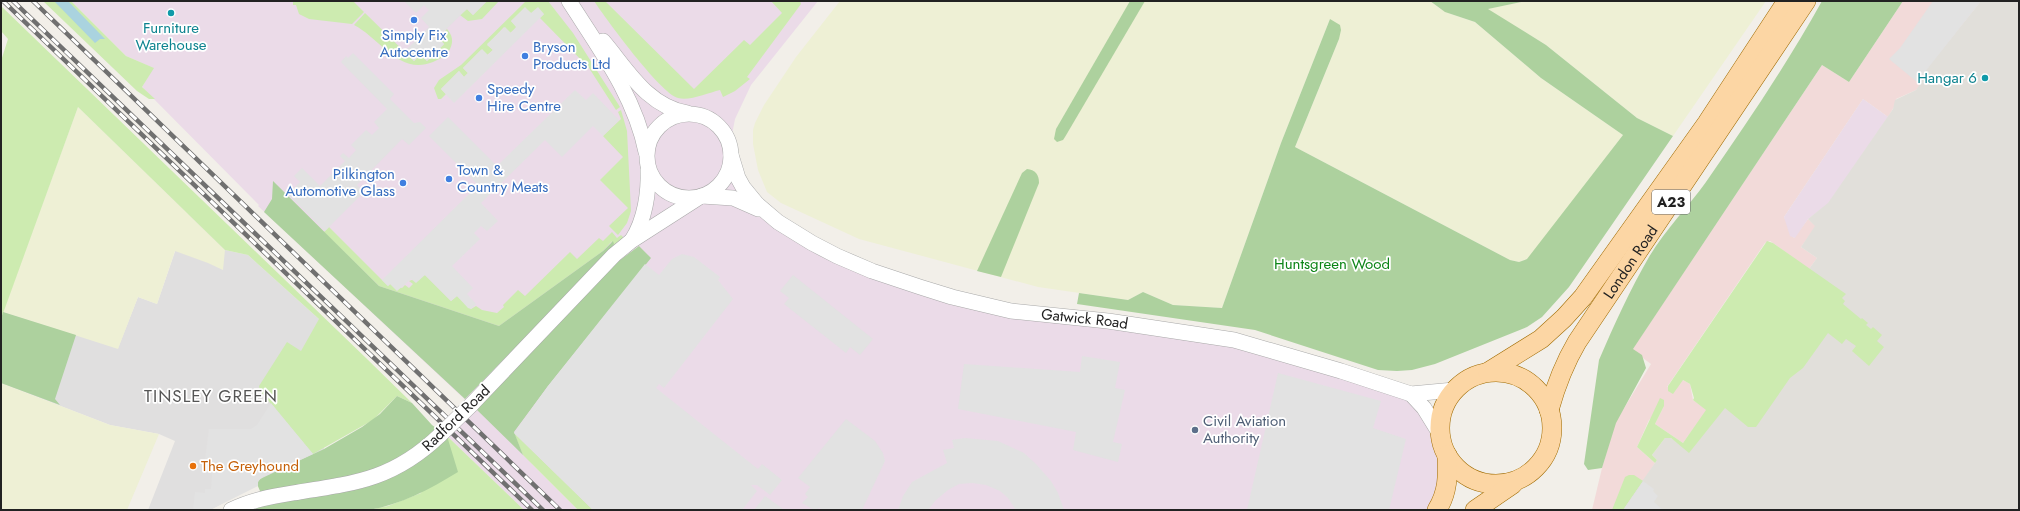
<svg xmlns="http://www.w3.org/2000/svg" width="2020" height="511" font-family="Jost,sans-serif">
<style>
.residential{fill:#e0dfdf}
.commercial{fill:#f2dad9}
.industrial{fill:#ebdbe8}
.airport{fill:#e1dfda}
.farmland{fill:#eef0d5}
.grass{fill:#cdebb0}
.forest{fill:#add19e}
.parking{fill:#e2e2e2}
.water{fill:#aad3df}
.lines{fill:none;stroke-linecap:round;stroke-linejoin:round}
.tertiary-casing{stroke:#a9a9a9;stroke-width:16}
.primary-casing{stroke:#a06b00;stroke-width:20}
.tertiary{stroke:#fff;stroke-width:15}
.primary{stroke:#fcd6a4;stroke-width:19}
.rail-casing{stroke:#707070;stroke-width:4.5}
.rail{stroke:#fff;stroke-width:3;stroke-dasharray:9;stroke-linecap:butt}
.tertiary-bridge-casing{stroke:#a9a9a9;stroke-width:16;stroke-linecap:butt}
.tertiary-bridge{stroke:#fff;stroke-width:15}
.culture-dot{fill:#0f9aa8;stroke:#fff;stroke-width:1.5}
.shop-dot{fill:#3f7fe0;stroke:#fff;stroke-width:1.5}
.service-dot{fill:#5c6f8a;stroke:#fff;stroke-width:1.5}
.food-dot{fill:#e8710a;stroke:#fff;stroke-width:1.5}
.labels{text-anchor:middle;stroke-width:3.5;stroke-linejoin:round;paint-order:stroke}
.shield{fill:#fff;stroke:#646464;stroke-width:1}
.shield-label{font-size:14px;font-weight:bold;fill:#222}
.culture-label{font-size:15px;fill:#0d838f;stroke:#fff}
.shop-label{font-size:15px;fill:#366cbe;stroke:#fff;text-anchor:start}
.street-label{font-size:15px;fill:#222;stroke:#fff}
.park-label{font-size:15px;fill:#0c8416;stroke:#fff}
.service-label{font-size:15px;fill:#4e5e75;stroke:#fff;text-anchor:start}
.food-label{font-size:15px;fill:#c56008;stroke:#fff;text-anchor:start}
.quarter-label{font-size:17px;letter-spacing:1px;fill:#555;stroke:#fff}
</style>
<rect width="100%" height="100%" fill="#f2efe9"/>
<path class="residential" d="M188 214 225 250 248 255 319 319 324 449 210 510H148L175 441 159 434 110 425 1 383V319L3 312 118 348 138 297 157 304Z"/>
<path class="commercial" d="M1903 1H1981L1918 81 1921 84 1916 90 1896 99 1894 107 1888 117 1863 99 1784 217 1794 238 1808 219 1816 226 1801 247 1817 258 1809 269 1773 243 1770 241 1765 243 1667 387 1683 380 1690 384 1693 400 1707 410 1683 443 1655 424 1664 406 1649 420 1637 447 1655 463 1641 484 1623 510H1592L1602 468 1615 423 1651 364 1632 350 1822 65 1849 82Z"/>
<g class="industrial">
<path d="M71 1H818L751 85 735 119 730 145 741 183 804 238 952 297 1234 340 1411 394 1441 441 1447 455 1437 510H586L529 461 578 510H524L447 436 474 408 258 206 259 205 142 87 153 68 126 56Z"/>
<path d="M1863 99 1888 117 1828 204 1808 219 1795 238 1790 236 1784 217Z"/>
</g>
<path class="airport" d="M1981 1H2019V510H1612L1619 494 1643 480 1657 460 1652 455 1665 438H1671L1686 449 1714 414 1788 254 1809 269 1817 258 1801 247 1815 226 1808 219 1828 203 1893 109 1895 100 1916 90 1920 84 1917 81Z"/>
<g class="farmland">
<path d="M840 1H1430L1439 8 1451 14 1475 22 1541 78 1623 135 1534 252 1527 259 1519 262 1510 260 1295 147 1339 39 1330 19 1281 143 1222 308 1173 305 1143 292 1128 300 1038 287 859 239 781 203 767 192 758 170 753 144V130L755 123 764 105 796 57Z"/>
<path d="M1526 1H1766L1673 136 1637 118 1546 45 1487 9Z"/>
<path d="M78 107 225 250 223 270 208 263 175 251 157 304 138 297 118 349 3 312Z"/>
<path d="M1 383 110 425 159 434 127 510H1Z"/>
</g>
<g class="grass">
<path d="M43 1H71L126 56 154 68 142 87 155 99H149L137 91Z"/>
<path d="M293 1H353L364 12 352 24 309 19 299 14 296 5H293Z"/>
<path d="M487 1H499L482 19 468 21 460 15 467 9 473 15Z"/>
<path d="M526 1H548L573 33 620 107 616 110 589 68 540 18 544 14 531 13 525 8 511 21 517 27 510 33 504 27 487 45 493 50 487 55 481 50 463 68 468 73 464 77 459 71 441 89 446 94 441 99H438L434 88 439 80 461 65Z"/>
<path d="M594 1H605L694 89 744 40 750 45 782 13 771 1H800L801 4 747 77 750 79 735 91 723 97 720 90C708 93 690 101 678 98 660 93 606 19 594 1Z"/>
<path d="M1 6 366 358 412 403 397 396 373 420 313 454 260 391 259 386 287 342 301 351 319 319 248 255 225 250 78 107 1 319V61L8 39 1 31Z"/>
<path d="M365 13 414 61 420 55 427 61 444 44 438 38 447 29C452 35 454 41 450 49 447 55 440 59 433 62 399 76 380 38 354 25Z"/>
<path d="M621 110 627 131 631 211 627 223 618 235 609 226 628 208 600 180 623 157 603 136 621 119 618 112Z"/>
<path d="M329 227 388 286 390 284 402 288 405 285 409 288 413 284 409 281 425 275 451 301 457 296 471 309 476 306 482 310 497 313 504 307 503 305 518 290 525 296 570 252 577 259 599 238 603 241 612 232 617 238 621 235 624 238 608 253 612 241 603 251 499 326 379 286 324 232Z"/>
<path d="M1767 241 1773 243 1846 294 1842 298 1845 301 1843 304 1861 319 1862 318 1868 323 1866 325 1871 329 1873 327 1882 335 1877 341 1884 347 1869 366 1852 351 1856 346 1846 339 1842 344 1828 333 1803 368 1790 378 1756 427H1748L1725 408 1689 453 1671 438H1665L1652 455 1657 460 1655 463 1637 447 1660 398 1664 400V406L1655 424 1683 443 1706 410 1693 400 1694 398 1690 384 1683 380 1673 394 1668 391V386Z"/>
<path d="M514 433 593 510H578L523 455Z"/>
<path d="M447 436 524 510H368L388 506 421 493Z"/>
<path d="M1629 475H1634L1643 481 1623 510H1612L1625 477Z"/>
</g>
<g class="forest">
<path d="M1130 1H1145L1065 137 1063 140 1057 142 1054 139 1056 129Z"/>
<path d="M1430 1H1526L1488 9 1546 45 1637 118 1673 136 1569 287 1542 317 1527 327 1435 364 1412 370 1397 371 1378 370 1255 330 1077 304 1079 293 1128 300 1143 292 1173 305 1222 308 1281 143 1330 19 1340 25 1341 30 1339 39 1295 147 1510 260 1519 262 1527 259 1623 135 1541 78 1475 22 1445 12Z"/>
<path d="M1822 1H1903L1849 82 1822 65 1633 349 1642 355 1646 368 1616 423 1602 468 1588 470 1584 464 1599 360C1614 325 1630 290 1649 257 1665 230 1688 207 1706 182 1747 123 1787 64 1822 1Z"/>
<path d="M1027 169C1035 170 1039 174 1039 183L1001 277 977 271 1022 173Z"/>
<path d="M273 181 379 286 499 326 603 251 613 241 614 244 608 253 465 399 264 212 272 199Z"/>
<path d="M639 246 651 258 548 386 514 432 523 455 475 408 612 266Z"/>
<path d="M3 312 76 335 55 399 60 405 1 383V319Z"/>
<path d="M397 396 412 403 432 425 447 436 458 472C430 489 401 505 368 510H249L266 505 257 484 260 479 324 449 362 427 380 414Z"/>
</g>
<g class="parking">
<path d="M404 1H487L473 15 467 9 438 37 444 44 427 61 420 55 414 61 405 51 429 27 421 18 429 10 424 5 416 13Z"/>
<path d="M1933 1H1981L1917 82 1889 59 1900 48Z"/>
<path d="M525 7 531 13 538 7 544 14 454 103 441 89 459 71 464 77 468 73 463 68 482 49 488 55 493 50 487 44 505 27 511 33 516 27 511 21Z"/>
<path d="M353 53 394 94 390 99 414 123 420 122 426 128 409 145 402 139 357 185 364 192 325 231 288 194 300 182 294 176 302 168 320 186 345 161 340 156 343 153 349 158 356 150 351 145 366 130 372 135 379 128 374 122 387 109 341 62 346 56 348 58Z"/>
<path d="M575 90 586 100 593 93 619 120 603 136 593 126 562 157 545 140 481 203 498 221 487 231 481 226 474 233 480 239 452 266 473 288 467 294 476 304 471 309 468 308 457 296 451 301 425 275 416 283 411 279 397 291 390 284 388 286 382 280 478 185 429 136 448 117 497 166Z"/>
<path d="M682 254 694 257 720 277 718 280 733 299 664 388 659 384 656 388 758 469 762 464 782 480 770 495 757 485H751L757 491 742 510H593L514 433 548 386 645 264 659 275 672 259Z"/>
<path d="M793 275 873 339 860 355 850 347 846 353 784 304 789 298 780 291Z"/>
<path d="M1082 356 1120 362 1115 388 1125 390 1113 442 1122 444 1118 462 1073 450 1076 432 958 409 964 364 1080 372Z"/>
<path d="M1278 373 1381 401 1373 428 1406 439 1389 510H1247Z"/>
<path d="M271 403 313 454 263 477 258 481V486L210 510H193L195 492 205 493V489H211L213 462 205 461 209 429H251L257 425Z"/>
<path d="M846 419 875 441 883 453 885 461 862 510H822L820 508 814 510 802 503 808 497 805 494 810 487 798 478Z"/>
<path d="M965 438 998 441 1024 453 1036 464 1051 481 1058 493 1064 510H1016L1008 498 1000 491 986 485 972 483 959 484 948 490 936 500 928 510H898L903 496 912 482 947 463 943 450 954 448 952 440Z"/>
<path d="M1643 481 1654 489 1653 491 1658 496 1654 502 1663 510H1623Z"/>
<path d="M765 496 779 506 784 510H754Z"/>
</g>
<path class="water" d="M54 1H68L105 39H100L95 43Z"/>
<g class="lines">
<g class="tertiary-casing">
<g id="tertiary">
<path d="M569 1C599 48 635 96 646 152"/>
<path d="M603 41C627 69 647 106 687 113"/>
<circle cx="689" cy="156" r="42"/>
<path id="s1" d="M731 155 738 178 743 187 757 204 778 222 812 243 837 256 872 271 920 287 952 297 1011 311 1108 321 1234 340 1341 371 1411 394 1454 390"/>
<path d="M702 196 733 198 758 209"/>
<path d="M632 240C645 220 649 192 648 169"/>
<path d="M1411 394 1424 408 1440 434"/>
<path d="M471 405 614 255 631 241 698 198"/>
<path d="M231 510C253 499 275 496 299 492 358 483 395 478 440 435"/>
</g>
</g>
<g class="primary-casing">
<g id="primary">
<circle cx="1496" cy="428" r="56"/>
<path d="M1488 372 1541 339 1564 318 1583 297 1707 123 1787 1"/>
<path id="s2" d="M1549 410C1556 385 1564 364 1577 342L1806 1"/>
<path d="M1437 510C1448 492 1448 476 1447 455"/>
<path d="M1475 510 1513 484"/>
</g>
</g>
<use href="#tertiary" class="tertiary"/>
<use href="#primary" class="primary"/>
<g class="rail-casing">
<g id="rail">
<path d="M3 1 532 510"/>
<path d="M13 1 543 510"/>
<path d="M33 1 560 510"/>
</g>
</g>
<use href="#rail" class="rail"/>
<g class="tertiary-bridge-casing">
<path id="tertiary-bridge" d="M440 435 471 405"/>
</g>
<use href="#tertiary-bridge" class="tertiary-bridge"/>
</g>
<g class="culture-dot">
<circle cx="171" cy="13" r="4"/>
<circle cx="1985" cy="78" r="4"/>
</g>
<g class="shop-dot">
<circle cx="414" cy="20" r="4"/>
<circle cx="525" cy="56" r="4"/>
<circle cx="479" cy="98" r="4"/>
<circle cx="449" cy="179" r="4"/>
<circle cx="403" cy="183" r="4"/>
</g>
<circle class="service-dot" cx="1195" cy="430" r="4"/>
<circle class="food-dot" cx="193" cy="466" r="4"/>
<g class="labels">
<rect class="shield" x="1652" y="190" width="38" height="24" rx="3"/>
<g class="shield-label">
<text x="1671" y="207">A23</text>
</g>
<g class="culture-label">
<text x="171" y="33">Furniture<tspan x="171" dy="17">Warehouse</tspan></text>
<text x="1977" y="83" text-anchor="end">Hangar 6</text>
</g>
<g class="shop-label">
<text x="414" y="40" text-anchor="middle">Simply Fix<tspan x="414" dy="17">Autocentre</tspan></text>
<text x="533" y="52">Bryson<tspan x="533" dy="17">Products Ltd</tspan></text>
<text x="487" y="94">Speedy<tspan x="487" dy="17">Hire Centre</tspan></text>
<text x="457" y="175">Town &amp;<tspan x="457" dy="17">Country Meats</tspan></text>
<text x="395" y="179" text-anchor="end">Pilkington<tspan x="395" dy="17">Automotive Glass</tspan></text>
</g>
<g class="street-label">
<text dy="5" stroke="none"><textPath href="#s2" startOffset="170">London Road</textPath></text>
<text dy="5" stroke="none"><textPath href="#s1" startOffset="409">Gatwick Road</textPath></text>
<text transform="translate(456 418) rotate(-44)" y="5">Radford Road</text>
</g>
<g class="park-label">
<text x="1332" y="269">Huntsgreen Wood</text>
</g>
<g class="service-label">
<text x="1203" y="426">Civil Aviation<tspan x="1203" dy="17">Authority</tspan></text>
</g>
<g class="food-label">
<text x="201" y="471">The Greyhound</text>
</g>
<g class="quarter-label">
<text x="211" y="402">TINSLEY GREEN</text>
</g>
</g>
<rect width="2020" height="511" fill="none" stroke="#222222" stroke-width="4"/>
</svg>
